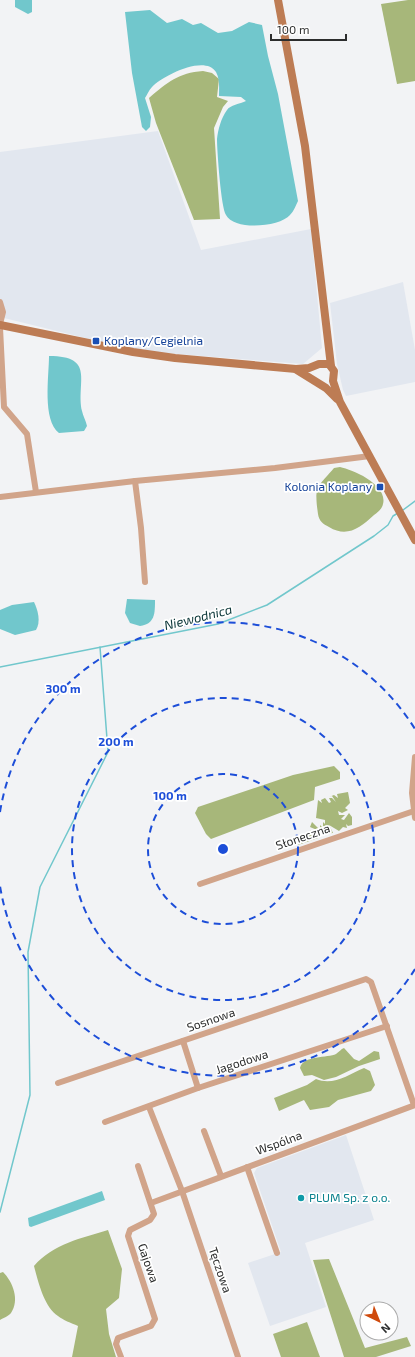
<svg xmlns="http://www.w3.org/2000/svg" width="415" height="1357" font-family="'Exo 2',sans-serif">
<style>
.built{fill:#e2e7ef}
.forest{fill:#a7b77a}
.water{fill:#71c7cc}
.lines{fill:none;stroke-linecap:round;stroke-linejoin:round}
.stream{stroke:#71c7cc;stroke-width:1.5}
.street{stroke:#d1a48a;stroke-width:6}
.secondary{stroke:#bd7c54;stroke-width:8}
.ring{fill:none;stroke:#1d4ed8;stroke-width:2;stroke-dasharray:7 5}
.transit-dot{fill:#1a4fb4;stroke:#fff;stroke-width:1.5}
.culture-dot{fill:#0f9aa8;stroke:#fff;stroke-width:1.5}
.labels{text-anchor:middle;stroke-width:3.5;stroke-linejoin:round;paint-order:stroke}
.transit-label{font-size:12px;fill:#164399;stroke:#fff;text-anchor:start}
.street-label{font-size:12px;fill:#2c2d2d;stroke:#fff}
.culture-label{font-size:12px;fill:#0d838f;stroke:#fff;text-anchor:start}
.water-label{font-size:13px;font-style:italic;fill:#0b3638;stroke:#fff}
.centre{fill:#1d4ed8;stroke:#fff;stroke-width:2}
.ring-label{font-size:12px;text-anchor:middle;font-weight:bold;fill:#1d4ed8;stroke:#fff;stroke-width:3.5;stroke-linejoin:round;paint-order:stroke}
</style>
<rect width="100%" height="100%" fill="#f2f3f5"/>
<g class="built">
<path d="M158 131 201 250 311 229 322 348 303 364 138 351 0 317V152Z"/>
<path d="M403 282 415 350V382L346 396 343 390 337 364 330 303Z"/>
<path d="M346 1135 374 1220 305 1243 326 1307 270 1326 248 1263 281 1252 254 1173 257 1168Z"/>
</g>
<g class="forest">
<path d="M408 0H415V81L397 84 381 4Z"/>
<path d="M203 71 212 73 219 79 217 97 228 101 223 107 214 128 220 219 194 220 156 123 149 98C168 82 178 73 203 71Z"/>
<path d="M340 467C354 470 388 485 383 504 382 509 378 512 374 515 360 528 347 538 329 527 323 524 319 521 318 514 314 486 317 488 334 468Z"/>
<path d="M334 766 340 772V779L315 787 314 800 211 839 206 834 195 813 198 807 293 775Z"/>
<path d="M348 792 350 803 345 808 348 810 342 813 338 811 339 815H345L341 819 344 820 349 813 352 817V825L348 826 346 824 347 828 343 827 339 831 329 825 333 833 317 834 318 838 298 845 296 840 307 839 308 835H312L310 830 315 835 314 831 317 830 310 827 312 822 320 830V825L323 828V822L325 824V820L316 818 318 800 322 803 321 800 325 798 329 803 331 802 329 798H332L336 802 332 796 329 797 334 795 338 798 337 794Z"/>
<path d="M344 1048 354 1059 359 1061 374 1051 379 1052 380 1059 359 1066 336 1077 324 1080 312 1075 304 1076 300 1068C303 1055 328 1058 336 1054 339 1052 341 1049 344 1048Z"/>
<path d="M364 1068 370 1071 375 1085 371 1091 338 1100 329 1107 310 1110 304 1100 279 1111 274 1098 307 1085 316 1079C333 1086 348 1075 364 1068Z"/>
<path d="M108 1230 122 1269 119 1298 106 1309 109 1334 116 1357H72L78 1326C71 1323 63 1320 58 1316 44 1307 38 1281 34 1266 53 1244 82 1238 108 1230Z"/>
<path d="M329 1259 365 1348 407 1337 411 1346 376 1357H344L313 1260Z"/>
<path d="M3 1272C13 1282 20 1300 11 1313 9 1316 3 1318 0 1320V1273Z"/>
<path d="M307 1322 320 1357H281L273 1334Z"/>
</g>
<g class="water">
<path d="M15 0H32V12L28 14 15 7Z"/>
<path d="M150 10 167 23 182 19 193 25 201 23 218 33 232 31 249 22 262 25 268 56 278 94 298 201C296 205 294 211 290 215 280 227 234 231 226 215 221 208 217 150 217 139 218 130 221 118 227 110 230 105 240 104 246 101L241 97 219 96C219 88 220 79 216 72 205 54 162 76 152 87 149 90 147 95 145 98L151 117 150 127 146 131 142 127 132 73 125 12Z"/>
<path d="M49 356C96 356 76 382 82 411 83 416 86 421 87 426L84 431 59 433C42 420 49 376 49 356Z"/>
<path d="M127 599 155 600C155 613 155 624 140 626L130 623 125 613Z"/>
<path d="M34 602C38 610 41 622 36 630L15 635 0 629V610L12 605Z"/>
<path d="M102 1191 105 1200 31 1227 29 1226 28 1218Z"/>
</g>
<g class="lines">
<g class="stream">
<path d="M403 510 415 501"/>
<path d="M0 667 218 624 267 605 374 536 388 525 393 516 398 513"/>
<path d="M0 1212 30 1095 28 952 40 887 108 752 100 647"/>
</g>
<g class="street">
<path d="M0 302 3 312 0 324"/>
<path d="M0 328 4 407 27 434 36 492"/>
<path d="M135 481 141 528 145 582"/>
<path d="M0 497 135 481 275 468 370 456"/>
<path d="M415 757 412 793 415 818"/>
<path d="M200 884 414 811"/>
<path d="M183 1041 198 1088"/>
<path d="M58 1083 366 979 371 982 414 1105"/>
<path d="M149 1107 182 1191 238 1357"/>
<path d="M105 1122 198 1088 387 1026"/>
<path d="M204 1131 221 1176"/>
<path d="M247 1167 277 1253"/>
<path d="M151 1203 415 1105"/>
<path d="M121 1357 116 1344 118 1338 151 1326 155 1319 128 1236 130 1230 150 1220 154 1214 138 1166"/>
</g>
<g class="secondary">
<path d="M278 0 305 146 331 366"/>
<path d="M0 325 133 352 175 358 296 369 309 368 319 364H329L334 371 333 381 340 402 415 540"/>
<path d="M297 370 326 388 337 399"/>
</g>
</g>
<g class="ring">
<circle cx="223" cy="849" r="75"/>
<circle cx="223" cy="849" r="151"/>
<path d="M415 969A226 226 0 0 1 0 886M0 812A226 226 0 0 1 415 729"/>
</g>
<g class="transit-dot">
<rect x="92" y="337" width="8" height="8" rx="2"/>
<rect x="376" y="483" width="8" height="8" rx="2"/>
</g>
<circle class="culture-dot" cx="301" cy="1198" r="4"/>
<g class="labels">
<g class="transit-label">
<text x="104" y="345">Koplany/Cegielnia</text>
<text x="372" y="491" text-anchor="end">Kolonia Koplany</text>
</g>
<g class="street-label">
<text transform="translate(303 837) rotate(-19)" y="4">Słoneczna</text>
<text transform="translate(211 1020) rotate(-19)" y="4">Sosnowa</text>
<text transform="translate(242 1062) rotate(-18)" y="4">Jagodowa</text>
<text transform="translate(279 1143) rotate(-20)" y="4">Wspólna</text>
<text transform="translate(148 1263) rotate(71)" y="4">Gajowa</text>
<text transform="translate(220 1270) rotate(71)" y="4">Tęczowa</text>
</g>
<g class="culture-label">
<text x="309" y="1202">PLUM Sp. z o.o.</text>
</g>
<g class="water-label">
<text transform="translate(198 617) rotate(-14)" y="5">Niewodnica</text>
</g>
</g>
<circle cx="223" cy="849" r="6" class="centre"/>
<g class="ring-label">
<text x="63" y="693">300 m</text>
<text x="116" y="746">200 m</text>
<text x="170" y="800">100 m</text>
</g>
<g transform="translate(379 1321) rotate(137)"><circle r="19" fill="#ffffff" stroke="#ababab"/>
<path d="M0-3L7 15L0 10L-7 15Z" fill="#cf4a0c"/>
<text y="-6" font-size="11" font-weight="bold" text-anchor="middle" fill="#2c2d2d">N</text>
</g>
<path d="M271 34v6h75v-6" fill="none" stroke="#2c2d2d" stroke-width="2"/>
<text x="277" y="34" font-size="12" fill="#2c2d2d" stroke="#ffffff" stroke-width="3" paint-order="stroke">100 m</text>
</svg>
